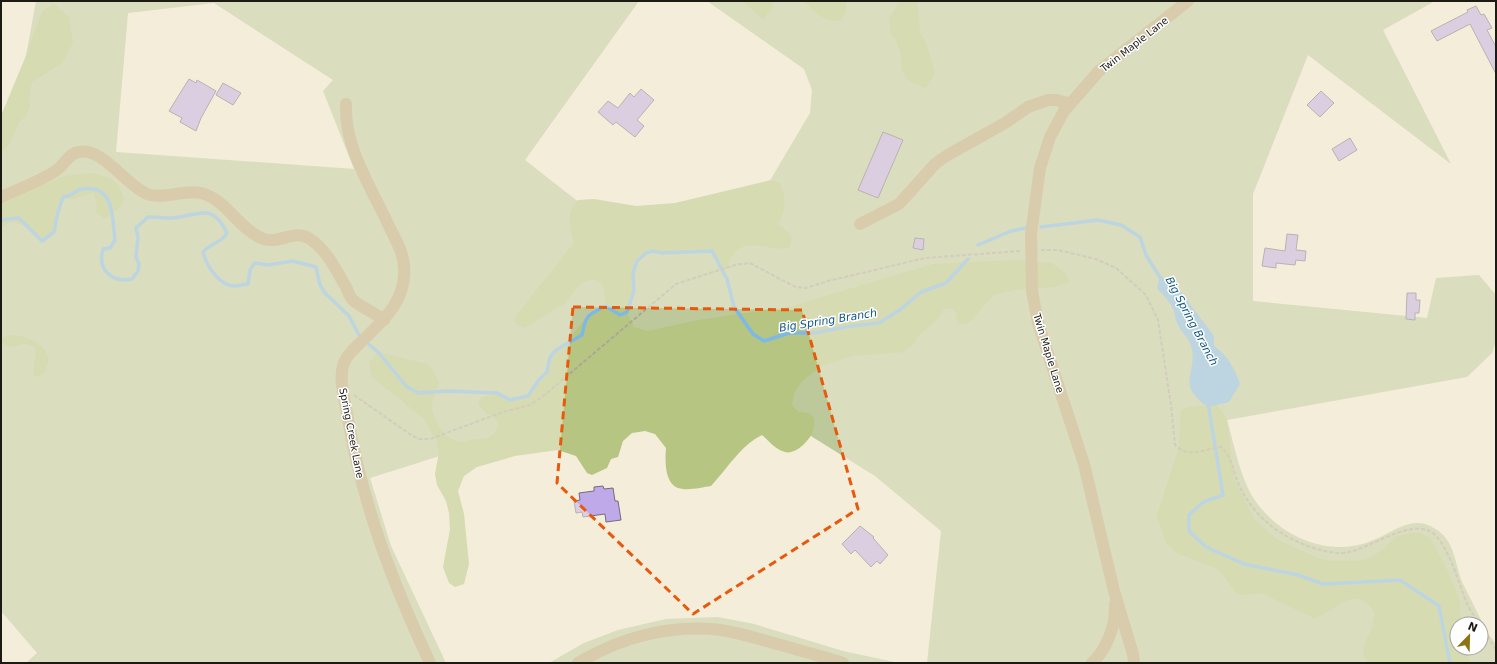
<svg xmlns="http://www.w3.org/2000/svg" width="1497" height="664" font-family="'DejaVu Sans',sans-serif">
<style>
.green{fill:#bdc99b;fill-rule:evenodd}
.forest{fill:#b6c581}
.water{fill:#7cb9e7}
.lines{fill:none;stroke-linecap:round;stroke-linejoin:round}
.stream{stroke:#7cb9e7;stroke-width:3.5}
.building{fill:#c0a9e8;stroke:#726c7d}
.path{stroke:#aca798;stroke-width:2;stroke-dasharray:4 2;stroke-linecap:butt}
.minor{stroke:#b9a575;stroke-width:12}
.marked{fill:none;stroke:#e8590c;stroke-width:3;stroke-dasharray:8 5;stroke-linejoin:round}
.labels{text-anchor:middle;stroke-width:3;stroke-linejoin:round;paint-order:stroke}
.street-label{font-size:10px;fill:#1c1a13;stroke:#fff}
.water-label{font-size:11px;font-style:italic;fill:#115783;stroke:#fff}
</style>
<rect width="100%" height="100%" fill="#f3edda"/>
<g class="green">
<path d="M36 1H639L525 160 608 225 759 199 810 113 812 90 804 69 707 1H1435L1383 30 1451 164 1308 55 1253 194V301L1427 318 1436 278 1479 275 1496 295V341L1492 353 1467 377 1227 420C1235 447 1240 479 1256 502 1281 537 1330 558 1371 541 1397 531 1415 510 1442 534 1455 545 1456 569 1463 584 1472 601 1480 619 1489 635 1491 638 1495 641 1496 645 1497 650 1496 657 1496 663H927L941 531 875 476 742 393 655 388 370 478 391 546 446 663H26L37 653 1 611V116L26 56ZM214 3 333 80 323 91 354 169 116 152 128 13ZM1457 624H1481V648H1457Z"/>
<path d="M718 617 754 624 843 651 899 663H549L584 643 618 630 666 619Z"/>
</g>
<g class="forest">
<path d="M742 1H773V7L763 19Z"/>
<path d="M804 1H846V12L841 20C825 24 815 11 804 1Z"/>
<path d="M901 1H917L920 33 926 43 935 73 926 88 910 82 902 71 901 54 896 40 891 34 889 18Z"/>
<path d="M54 4 69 17 73 43 62 63 32 82 29 97 30 106 26 116 19 122 9 145 1 151V116L26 56 38 22 43 11Z"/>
<path d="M91 173C111 178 119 179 124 200L120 207 105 219 96 212 97 204 94 193 73 199 63 197 58 212 54 232 42 241C30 232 18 213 1 228V202L65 176Z"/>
<path d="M771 180 780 183C787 200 785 208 779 225L787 231 792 238 789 248C773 252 751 238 736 251 731 255 728 266 724 273L712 251 663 253 653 251 646 253 637 261 633 273 634 291 627 312 634 327 647 331 698 320 792 306 933 264 1017 260 1052 263 1066 274 1070 282 1053 287 1014 290 993 295 968 324 957 323V314L952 308 944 309 936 321 919 335 912 346 903 352 853 356 823 365 802 381 794 393 792 405 799 412 809 413 814 418C814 422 814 427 813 431 810 440 796 455 785 452 775 449 769 441 762 435 740 446 728 468 711 486 703 487 692 490 683 489 664 488 665 461 666 448L655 434 645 431 632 433 623 441 618 457 611 459 607 468 592 475 587 473 576 456 558 450 515 456 477 467 464 476 458 491 464 514 469 564 464 584 455 587 449 583 443 567 450 529 449 513 446 501 437 485 435 474 439 452 437 441 423 418 372 377 369 363 378 352 427 364 432 369 439 383C437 390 433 397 432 404 430 416 446 441 459 442 469 442 476 438 486 439L494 434 499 426C494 412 484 416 478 402L483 397 497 393 510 400 528 396 538 381 547 372 550 357 563 346 585 319 606 306 603 284 594 279 581 283 565 303 524 328 517 325 514 318 574 243C570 226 565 214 578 200L594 199 636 206 675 203Z"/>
<path d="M10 335C25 334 46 344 49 360L45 372 37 377 34 376C32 366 37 358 35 348 25 341 21 345 10 347L1 342 2 338Z"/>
<path d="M1217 404 1227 420 1234 479 1254 519 1276 539 1318 558 1331 561H1356L1370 558 1385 548 1395 537 1410 533H1421L1430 538 1445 565 1459 598 1461 624H1457V648H1464L1471 663H1368C1359 651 1366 641 1371 630 1373 625 1374 619 1375 613 1355 581 1338 611 1314 618L1261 593 1243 595 1236 592 1218 569 1177 553 1166 543 1157 516 1179 447 1181 410C1193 404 1204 408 1217 404Z"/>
</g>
<path class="water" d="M1160 276 1174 283 1214 336V346C1228 356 1234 367 1240 384L1229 402 1208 407C1173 383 1201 371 1190 343 1188 337 1181 332 1178 325 1175 319 1175 311 1171 305 1168 299 1161 293 1157 288Z"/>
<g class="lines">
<g class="stream">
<path d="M1 220 19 218 42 241 54 232 58 212 63 197C72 197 75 190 82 189 115 184 112 217 115 240L110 248 103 249C97 270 112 283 132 279L138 271 139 264 136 257 138 237 136 228 148 217C156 217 165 218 173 218 200 215 212 202 227 233 222 243 210 243 203 252 206 265 219 286 235 286 239 286 244 284 248 284L250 270 255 263 268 265 293 261 316 267 320 285 325 293 349 316 360 337 378 352 407 387 419 393 447 391 497 393 510 400 528 396 538 381 547 372 550 357 556 350 582 335C586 314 588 315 606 306L620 315 627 312 634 291 633 273 637 261 646 253 653 251 663 253 712 251 727 279 734 307 753 334 764 341 789 333H814L851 326 879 323 901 309 921 292 946 283 968 259"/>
<path d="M1041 227 1098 220 1121 225 1140 237 1146 255 1161 279"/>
<path d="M978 245 1011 231 1026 228"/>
<path d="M1208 403 1223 495 1203 502 1189 515V531L1206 547 1244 564 1298 575 1323 584 1400 580 1439 606 1450 663"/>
</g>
</g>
<g class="building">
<path d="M1476 6 1481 15 1484 14 1492 28 1487 30 1496 47V74L1470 24 1437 41 1431 31 1468 12 1467 10Z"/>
<path d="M189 79 196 83 197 80 216 91 201 118 196 131 180 122 182 118 169 111Z"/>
<path d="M223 83 241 93 233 105 216 95Z"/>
<path d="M641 89 654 100 637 120 644 126 635 137 616 122 613 125 598 112 608 101 618 108 630 93 634 97Z"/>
<path d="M1321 91 1334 103 1320 117 1307 105Z"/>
<path d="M883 132 903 140 878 198 858 190Z"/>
<path d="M1350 138 1357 150 1339 161 1332 149Z"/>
<path d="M1287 234 1298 235 1296 250 1306 251 1305 261 1296 260 1295 265 1276 263V268L1262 266 1265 248 1285 251Z"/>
<path d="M915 238 924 239 923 250 913 248Z"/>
<path d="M1407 293H1416V300H1420L1419 313H1415V320L1406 319Z"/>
<path d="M603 486 604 489 613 488 615 501H618L621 520 606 522 605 514 583 517 582 512 576 513 574 501 580 500 579 493 594 491V487Z"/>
<path d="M860 526 874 537 873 538 888 555 880 564 877 561 871 567 855 550 851 554 842 544Z"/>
</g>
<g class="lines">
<g class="path">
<path d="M1041 250H1058L1096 259 1116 268 1146 295 1158 320 1171 405 1175 445C1189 459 1204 449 1221 447 1233 458 1233 473 1240 487 1247 502 1258 515 1270 525 1289 540 1316 552 1340 553 1366 554 1415 511 1437 537 1453 557 1458 583 1468 606 1471 612 1476 618 1480 624"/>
<path d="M354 395 411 435 419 439H430L506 411 530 405 542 397 676 284 735 265 750 263 780 279 796 287 806 288 828 281 925 258 1021 251"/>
<path d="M1481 626 1496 650"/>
</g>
<g class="minor">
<path d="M346 104C344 147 371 187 389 226 395 239 403 251 404 266 407 300 384 320 361 342 355 348 347 354 344 363 338 379 345 399 347 414 363 506 391 579 430 663"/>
<path d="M1 197C16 190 46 179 58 169 65 163 70 153 79 152 102 147 126 185 147 194 163 200 184 189 201 193 226 199 238 228 261 238 279 246 294 228 310 239 327 250 336 270 346 287 348 291 350 298 353 300 362 308 374 312 384 320"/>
<path d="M860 224 899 204 935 164 946 156 1005 123 1028 107 1048 100H1057L1070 104"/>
<path d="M578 663C621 637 671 624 721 630 742 633 761 640 781 645 801 651 822 656 843 663"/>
<path d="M1092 663C1107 649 1116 625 1115 604"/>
<path d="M1134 663 1133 654 1114 591 1084 464 1038 323 1032 291 1031 234 1040 168 1050 137 1064 111 1099 71 1188 1"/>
</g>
</g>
<path d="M0 0H1497V664H0ZM573 307 802 310 858 509 693 614 557 483Z" fill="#f3edda" fill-opacity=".55" fill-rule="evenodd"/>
<path class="marked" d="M573 307 802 310 858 509 693 614 557 483Z"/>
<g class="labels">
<g class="street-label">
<text transform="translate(1134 44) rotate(-38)" y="4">Twin Maple Lane</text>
<text transform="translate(1049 353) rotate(73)" y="4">Twin Maple Lane</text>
<text transform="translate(352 433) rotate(79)" y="4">Spring Creek Lane</text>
</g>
<g class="water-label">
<text transform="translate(828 320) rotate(-9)" y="4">Big Spring Branch</text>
<text transform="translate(1192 321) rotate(62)" y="4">Big Spring Branch</text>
</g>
</g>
<rect width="1497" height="664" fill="none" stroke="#1c1a13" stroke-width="4"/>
<g transform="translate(1469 636) rotate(23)"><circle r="19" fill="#ffffff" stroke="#a4a3a1"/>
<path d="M0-3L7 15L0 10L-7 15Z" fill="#8d7216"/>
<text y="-6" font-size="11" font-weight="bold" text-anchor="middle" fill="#1c1a13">N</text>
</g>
</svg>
